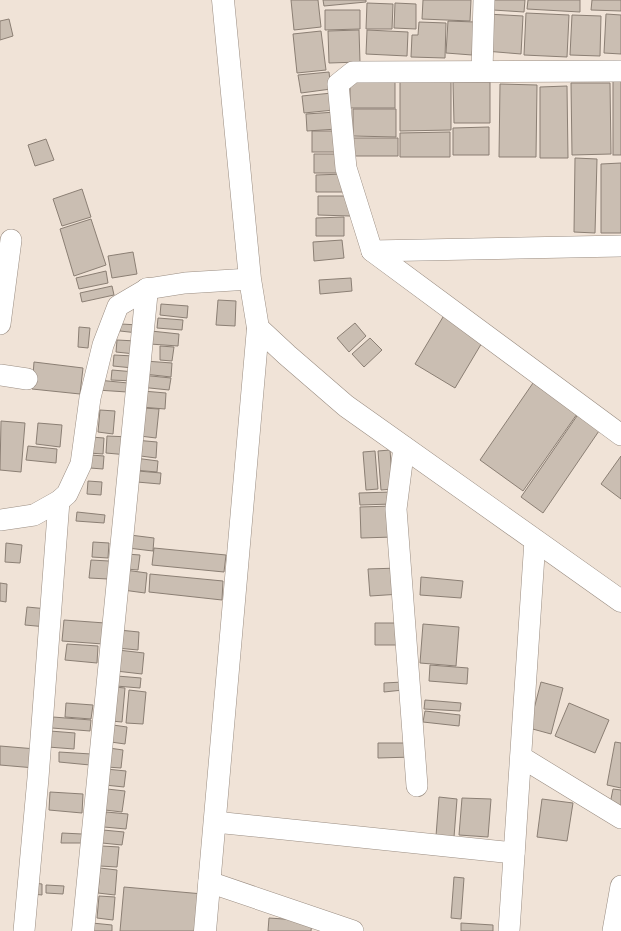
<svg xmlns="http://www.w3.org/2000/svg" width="621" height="931" font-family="'DM Sans',sans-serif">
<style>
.building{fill:#cabeb2;stroke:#8b7f74}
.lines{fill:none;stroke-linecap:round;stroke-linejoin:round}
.minor-casing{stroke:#9a8d82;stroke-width:22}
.tertiary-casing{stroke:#9a8d82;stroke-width:23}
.secondary-casing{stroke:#9a8d82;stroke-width:23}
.minor{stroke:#fff;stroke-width:21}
.tertiary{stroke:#fff;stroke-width:22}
.secondary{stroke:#fff;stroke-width:22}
</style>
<rect width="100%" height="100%" fill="#f0e3d7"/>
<g class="building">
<path d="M291 0H318L321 27 294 30Z"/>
<path d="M323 0H366V2L324 6Z"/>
<path d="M423 0H471L470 21 422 19Z"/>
<path d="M494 0H525L524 12 493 10Z"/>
<path d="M528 0H580V12L527 9Z"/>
<path d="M592 0H621V11L591 10Z"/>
<path d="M367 3 393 4 392 29H366Z"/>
<path d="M395 3 416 4V29L394 28Z"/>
<path d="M325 10H360V29L325 30Z"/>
<path d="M526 13 569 15 567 57 524 55Z"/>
<path d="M487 14 523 16 521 54 485 51Z"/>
<path d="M606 14 621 15V54L604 53Z"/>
<path d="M572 15 601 16 600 56 570 55Z"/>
<path d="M9 19 13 36 0 40V21Z"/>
<path d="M448 21 475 22 472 55 446 53Z"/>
<path d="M419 22 446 23 445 58 411 57 412 35H418Z"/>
<path d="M359 30 360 62 329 63 328 31Z"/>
<path d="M367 30 408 32 407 56 366 54Z"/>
<path d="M321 31 326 70 297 73 293 34Z"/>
<path d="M329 72 331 89 301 93 298 75Z"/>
<rect x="350" y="79" width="45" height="29"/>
<path d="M400 80H451V130L400 131Z"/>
<rect x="613" y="81" width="8" height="74"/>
<path d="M453 82H490V123H454Z"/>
<path d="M571 83H610L611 154 572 155Z"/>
<path d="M500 84 537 85 536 157H499Z"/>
<path d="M567 86 568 158H540V87Z"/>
<path d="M332 93 334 110 304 113 302 96Z"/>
<path d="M353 109H396V137L353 136Z"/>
<path d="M336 112 337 129 307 131 306 114Z"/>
<path d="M489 127V155H453V128Z"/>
<rect x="312" y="131" width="28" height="21"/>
<path d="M450 132V157H400V133Z"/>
<path d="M352 138H398V156H351Z"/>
<path d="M46 139 54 160 35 166 28 145Z"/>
<path d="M314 154H341L342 173H314Z"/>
<path d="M575 158 597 159 595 233 574 232Z"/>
<path d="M621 163V233H601V164Z"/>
<path d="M344 174V192H316V175Z"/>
<path d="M82 189 91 217 62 226 53 199Z"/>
<path d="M318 196H350V216L318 215Z"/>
<path d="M344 217V236H316V218Z"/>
<path d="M91 219 106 265 74 276 60 229Z"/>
<path d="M342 240 344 258 314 261 313 242Z"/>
<path d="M133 252 137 274 112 278 108 256Z"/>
<path d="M106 271 108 283 79 289 76 278Z"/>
<path d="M351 278 352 291 320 294 319 280Z"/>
<path d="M112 286 114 295 82 302 80 293Z"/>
<path d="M218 300 236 301 235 326 216 325Z"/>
<path d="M161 304 188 306 187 318 160 315Z"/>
<path d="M446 312 486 336 455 388 415 364Z"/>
<path d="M158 318 183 320 182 330 157 328Z"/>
<path d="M355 323 366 336 349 352 337 338Z"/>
<path d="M121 324 139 325 138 333 120 331Z"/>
<path d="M79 327 90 328 88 348 78 347Z"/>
<path d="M151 331 179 334 178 346 150 344Z"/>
<path d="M370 338 382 350 364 367 352 354Z"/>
<path d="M117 340 136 341 135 354 116 352Z"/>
<path d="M160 346 174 347 172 361 160 360Z"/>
<path d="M114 355 134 356 133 368 113 366Z"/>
<path d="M145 361 172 363 171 377 144 374Z"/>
<path d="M34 362 83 368 80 394 32 389Z"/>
<path d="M112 370 135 372 134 381 111 380Z"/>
<path d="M141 375 171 378 169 390 140 387Z"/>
<path d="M98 380 128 383 127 392 97 390Z"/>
<path d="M533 383 577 414 523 491 480 460Z"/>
<path d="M143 391 166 393 165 409 141 407Z"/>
<path d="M143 408 159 409 156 438 140 436Z"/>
<path d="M100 410 115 411 113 434 98 432Z"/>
<path d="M579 413 601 428 543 513 521 497Z"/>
<path d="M1 421 25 423 21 472 0 470Z"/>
<path d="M38 423 62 425 60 447 36 444Z"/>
<path d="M107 436 130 437 128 455 106 453Z"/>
<path d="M91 437 104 438 103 454 89 453Z"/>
<path d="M135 440 157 442 156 458 133 455Z"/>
<path d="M28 446 57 449 56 463 26 460Z"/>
<path d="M390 450 393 489 381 490 378 451Z"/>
<path d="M375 451 378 489 366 490 363 452Z"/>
<path d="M91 455 104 456 103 469 90 468Z"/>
<path d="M621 456V499L601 484Z"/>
<path d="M135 458 158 461 157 472 134 470Z"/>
<path d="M138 471 161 473 160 484 137 482Z"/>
<path d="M88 481 102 482 101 495 87 494Z"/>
<path d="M392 492V504L360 505 359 493Z"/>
<path d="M392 506 393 537 361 538 360 507Z"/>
<path d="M77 512 105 515 104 523 76 521Z"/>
<path d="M130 535 154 538 153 551 128 548Z"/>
<path d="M93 542 109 543 108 558 92 557Z"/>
<path d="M6 543 22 545 20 563 5 562Z"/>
<path d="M154 548 226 555 224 572 152 565Z"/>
<path d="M127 554 140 555 138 570 126 569Z"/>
<path d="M91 560 109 561 108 579 89 578Z"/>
<path d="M399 568 401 594 370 596 368 569Z"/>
<path d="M125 570 147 573 145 593 123 590Z"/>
<path d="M150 574 223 581 222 600 149 592Z"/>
<path d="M421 577 463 581 461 598 420 595Z"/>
<path d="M0 583 7 584 6 602 0 601Z"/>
<path d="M27 607 48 609 47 627 25 625Z"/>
<path d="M64 620 105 623 103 644 62 641Z"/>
<path d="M375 623H399L400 645H375Z"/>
<path d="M423 624 459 627 456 666 420 663Z"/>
<path d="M119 630 139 632 138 650 117 648Z"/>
<path d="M67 644 98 646 97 663 65 660Z"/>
<path d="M118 650 144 653 142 674 116 671Z"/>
<path d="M430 665 468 668 467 684 429 681Z"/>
<path d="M117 676 141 678 140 688 116 686Z"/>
<path d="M403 682V690L384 692V683Z"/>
<path d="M541 682 563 688 551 734 529 728Z"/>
<path d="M115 687 125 688 122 722 111 721Z"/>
<path d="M129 690 146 692 143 724 126 723Z"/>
<path d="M425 700 461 703 460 711 424 709Z"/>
<path d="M66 703 93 705 91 719 65 717Z"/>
<path d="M569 703 609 720 595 753 555 736Z"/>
<path d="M425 711 460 715 459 726 423 722Z"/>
<path d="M53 717 91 720 90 731 52 728Z"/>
<path d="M113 725 127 727 125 744 111 742Z"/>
<path d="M50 731 75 733 74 749 48 747Z"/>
<path d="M615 742 621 743V788L607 785Z"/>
<path d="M378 743H413V757L378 758Z"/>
<path d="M0 746 36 749 35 768 0 765Z"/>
<path d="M109 748 123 750 121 768 107 767Z"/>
<path d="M59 752 91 754 90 765 59 762Z"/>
<path d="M106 769 126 771 124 787 105 785Z"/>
<path d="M107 789 125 791 122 812 105 810Z"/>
<path d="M613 789 621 790V811L609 809Z"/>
<path d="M50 792 83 794 82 813 49 810Z"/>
<path d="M439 797 457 799 454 837 436 836Z"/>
<path d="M462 798 491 799 488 837 459 835Z"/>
<path d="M542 799 573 803 567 841 537 837Z"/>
<path d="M106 812 128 814 126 829 104 827Z"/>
<path d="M103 830 124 832 122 845 102 843Z"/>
<path d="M62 833 82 834V843H61Z"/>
<path d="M102 846 119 847 117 867 100 866Z"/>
<path d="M100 868 117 870 115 895 98 893Z"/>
<path d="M454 877 464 878 461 919 451 918Z"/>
<path d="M34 883 42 884V895L33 894Z"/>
<path d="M46 885 64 886 63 894 46 893Z"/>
<path d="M124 887 203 894 199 931H120Z"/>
<path d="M99 896 115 897 113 920 97 918Z"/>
<path d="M269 918 312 921 311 931H268Z"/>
<path d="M92 923 112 925V931H92Z"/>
<path d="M461 923 493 925V931H461Z"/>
</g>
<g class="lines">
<g class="minor-casing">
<g id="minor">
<path d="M482 71 484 0"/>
<path d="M621 71 353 72 338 84 346 168 372 251 621 435"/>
<path d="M372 251 621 246"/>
<path d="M0 324 11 240"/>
<path d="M0 375 27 379"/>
<path d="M404 447 396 509 417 786"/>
<path d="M0 520 34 515 59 501 67 494 81 464 90 398 103 345 118 306 147 289 185 283 250 279"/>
<path d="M521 757 621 818"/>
<path d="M215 822 514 853"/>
<path d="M209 882 353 931"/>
<path d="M24 931 38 778 59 501"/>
<path d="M509 931 535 540"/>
<path d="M613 931 621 886"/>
</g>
</g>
<g class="tertiary-casing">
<g id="tertiary">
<path d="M83 931 147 289"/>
<path d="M205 931 258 328"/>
</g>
</g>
<g class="secondary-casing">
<path id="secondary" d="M223 0 250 279 258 328 287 355 346 406 621 601"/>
</g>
<use href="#minor" class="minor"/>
<use href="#tertiary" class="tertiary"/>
<use href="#secondary" class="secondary"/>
</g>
</svg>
